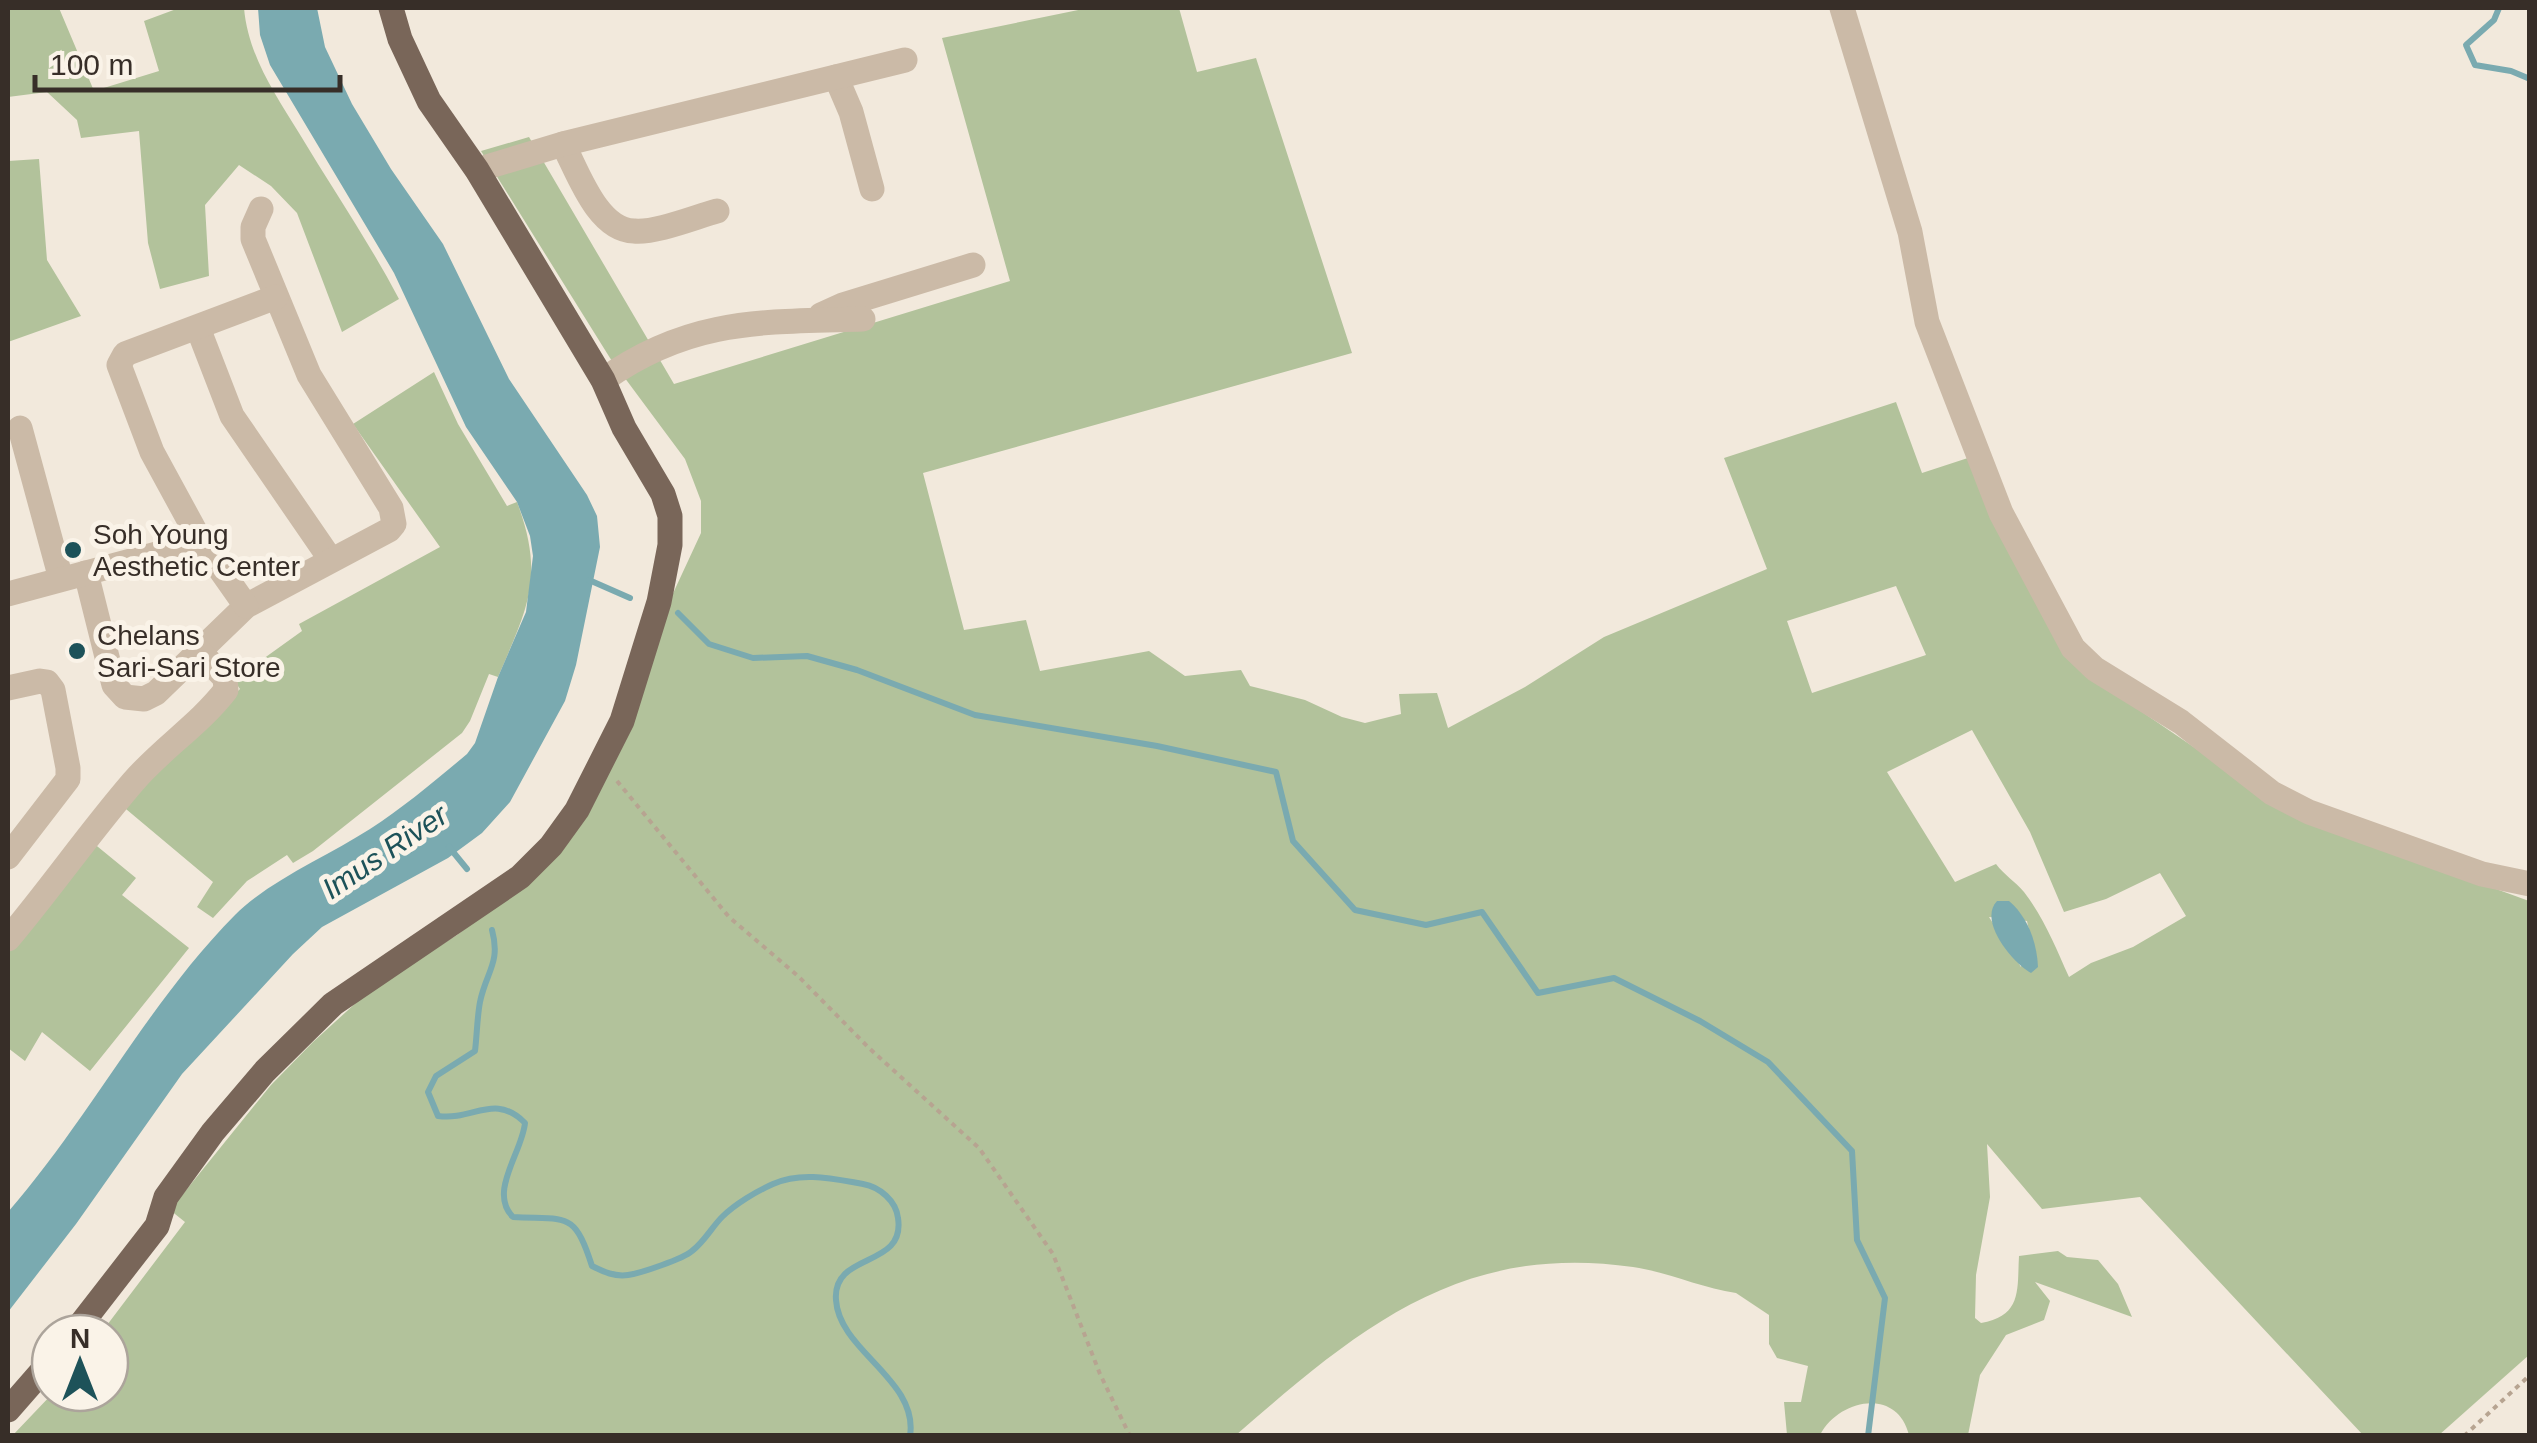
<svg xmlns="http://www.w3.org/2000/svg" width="2537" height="1443" font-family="Helvetica,sans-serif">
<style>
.green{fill:#b2c29b;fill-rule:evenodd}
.water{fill:#7aaab0}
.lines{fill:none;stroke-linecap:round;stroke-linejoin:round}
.stream{stroke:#7aaab0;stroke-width:6}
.path{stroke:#b7a491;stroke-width:4;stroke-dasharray:5 5;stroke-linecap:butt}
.minor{stroke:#cbbaa7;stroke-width:25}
.major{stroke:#796659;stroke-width:25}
.poi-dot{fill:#1d5259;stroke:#faf3e8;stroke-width:4}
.labels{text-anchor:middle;stroke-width:10;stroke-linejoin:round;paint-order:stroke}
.poi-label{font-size:28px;fill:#372e28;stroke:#faf3e8;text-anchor:start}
.water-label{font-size:30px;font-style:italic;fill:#1d5259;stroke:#faf3e8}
</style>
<rect width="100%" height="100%" fill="#f2e9dc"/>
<g class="green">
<path d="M8 8H59L94 91 159 71 144 21 179 8H244C248 55 275 94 299 133 332 188 369 242 399 299L342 332 297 213 271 186 239 165 205 205 209 276 160 289 148 243 139 131 81 138 77 120 47 92 8 97Z"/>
<path d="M1088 8H1179L1197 72 1256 58 1352 353 923 473 964 630 1026 620 1040 671 1149 651 1185 676 1241 670 1250 686 1305 700 1342 717 1365 723 1401 714 1399 694 1437 693 1448 728 1525 687 1604 637 1767 569 1724 458 1896 402 1922 473 1974 456 1994 511 2123 699 2226 769 2403 855 2529 901V1355L2439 1435H2363L2140 1197 2042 1209 1987 1144 1990 1197 1976 1275 1975 1318 1981 1323C2023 1316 2017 1288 2019 1256L2058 1251 2067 1257 2098 1260 2118 1284 2132 1317 2035 1282 2050 1301 2044 1320 2006 1335 1980 1375 1968 1435H1909C1897 1387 1839 1399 1820 1435H1787L1784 1402H1801L1808 1366 1777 1358 1769 1344V1315L1736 1293C1701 1288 1668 1272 1633 1267 1460 1242 1358 1329 1236 1435L12 1436 53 1393H110V1333H101L185 1222 170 1210 271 1085 313 1042 369 991 457 935 547 865 701 533V501L685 459 610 358 481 151 529 137 674 384 1010 281 942 38ZM1896 586 1926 655 1812 693 1787 621ZM1972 730 2030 832 2064 912 2106 899 2160 873 2186 916 2133 947 2091 963 2069 977C2056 948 2044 918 2024 892 2016 882 2004 875 1996 864L1955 882 1887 772ZM1989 917 2027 921 2030 935 2021 967Z"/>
<path d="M39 159 47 260 81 316 8 342V161Z"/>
<path d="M434 372 458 424 507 506 517 502C545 577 528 607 498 677L489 674 470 721 462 733 313 851 293 863 287 855 247 881 213 918 197 907 213 882 120 804 240 689 231 676 263 659 302 631 299 624 440 547 353 424Z"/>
<path d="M81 833 136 878 122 895 189 948 90 1071 42 1032 25 1061 8 1048V924Z"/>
</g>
<g class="water">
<path d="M258 8H317L325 47 352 104 391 169 443 244 509 379 587 495 597 516 600 547 576 665 565 701 510 802 482 833 448 858 322 927 293 954 182 1074 76 1224 8 1312V1212C90 1118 147 1004 235 915 270 880 328 856 370 829 404 807 436 780 467 754L475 743 498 677 526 612 533 556 530 536 517 502 466 427 394 273 270 65 260 35Z"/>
<path d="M1997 901H2009C2028 917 2037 943 2038 967L2031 973C2012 962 1978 921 1997 901Z"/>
</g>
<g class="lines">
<g class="stream">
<path d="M2499 8 2494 20 2466 45 2475 65 2511 71 2530 79"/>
<path d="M589 580 630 598"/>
<path d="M678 613 709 644 753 658 807 656 857 670 975 715 1157 746 1276 772 1293 841 1355 910 1426 925 1482 912 1538 993 1614 978 1700 1021 1768 1062 1852 1151 1857 1240 1885 1298 1868 1436"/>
<path d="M449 847 467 869"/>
<path d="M492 930C501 963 486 972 480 1002 477 1018 477 1035 475 1051L436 1076 428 1092 438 1116C474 1121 494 1092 525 1123 522 1153 488 1192 513 1217 567 1220 574 1210 592 1266 604 1272 615 1277 628 1275 641 1273 683 1259 692 1251 704 1242 712 1227 722 1217 735 1204 757 1191 773 1184 802 1171 834 1179 863 1184 880 1187 896 1201 898 1218 906 1269 832 1251 836 1300 839 1351 919 1380 910 1436"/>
</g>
<g class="path">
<path d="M617 781 729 917 798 976 869 1048 979 1148 1053 1254 1100 1374 1130 1436"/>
<path d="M2464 1436 2530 1375"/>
</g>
<g class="minor">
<path d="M1842 8 1910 232 1927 322 2001 513 2073 648 2095 669 2181 722 2272 793 2309 812 2482 874 2530 884"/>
<path d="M836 77 851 112 872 189"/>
<path d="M563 144C578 172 597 230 634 231 656 233 695 217 717 211"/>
<path d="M477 170 563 144 905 60"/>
<path d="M821 315 843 305 973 265"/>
<path d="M198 328 232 416 331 560"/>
<path d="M603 380C690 318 762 322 863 319"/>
<path d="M20 428 61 579"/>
<path d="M86 573 114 685 125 697 144 699 156 693 246 606 389 530 394 524 391 508 309 375 253 239V227L261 209"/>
<path d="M8 594 201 542"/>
<path d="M246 606 201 542 152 452 119 365 125 354 276 297"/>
<path d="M8 688 40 681 47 682 53 690 68 768V779L8 857"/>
<path d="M8 939C51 888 89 833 133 782 161 749 199 725 226 690L225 678 198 650"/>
</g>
<g class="major">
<path d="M74 1333 157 1226 166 1197 213 1132 265 1071 333 1004 520 877 551 846 577 810 622 721 659 602 670 545V516L663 494 624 428 603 380 477 170 429 101 400 39 391 8"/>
<path d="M8 1410 50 1362"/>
</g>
</g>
<g class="poi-dot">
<circle cx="73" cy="550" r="10"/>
<circle cx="77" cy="651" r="10"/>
</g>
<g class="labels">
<g class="poi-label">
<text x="93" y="544">Soh Young<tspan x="93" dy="32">Aesthetic Center</tspan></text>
<text x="97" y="645">Chelans<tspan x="97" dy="32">Sari-Sari Store</tspan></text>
</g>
<g class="water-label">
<text transform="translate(385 852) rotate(-34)" y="10">Imus River</text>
</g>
</g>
<rect width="2537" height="1443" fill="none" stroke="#372e28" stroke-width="20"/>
<g transform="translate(80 1363)"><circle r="48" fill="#faf3e8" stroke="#aca49b" stroke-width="2.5"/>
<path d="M0-8L18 38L0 25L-18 38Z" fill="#1d5259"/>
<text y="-15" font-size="28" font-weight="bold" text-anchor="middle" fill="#372e28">N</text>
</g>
<path d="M35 75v15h305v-15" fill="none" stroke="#372e28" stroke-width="5"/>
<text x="50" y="75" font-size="30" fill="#372e28" stroke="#faf3e8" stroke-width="8" paint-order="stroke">100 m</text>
</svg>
